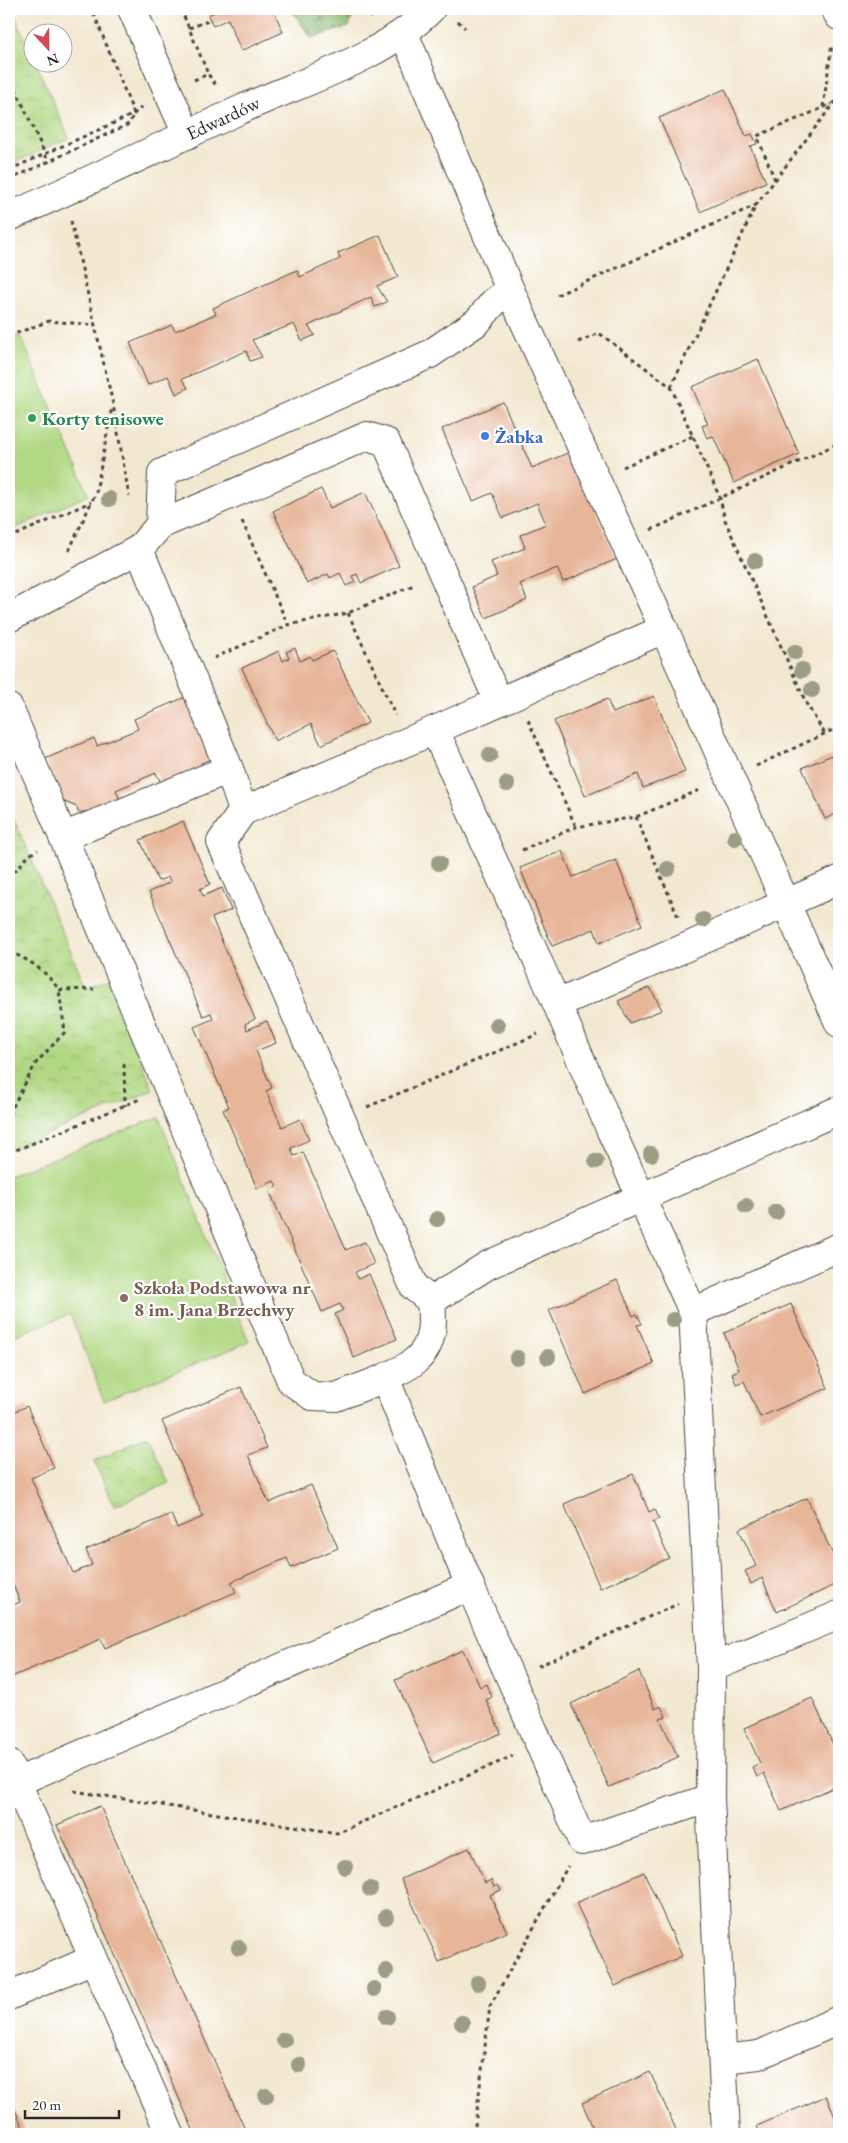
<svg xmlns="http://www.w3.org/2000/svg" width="848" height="2143" font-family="'EB Garamond',serif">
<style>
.green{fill:#b1d883;stroke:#6e8257}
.forest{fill:url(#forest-firs);stroke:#5c724e}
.park{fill:url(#park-crowns);stroke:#6e8257}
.building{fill:#e7b598}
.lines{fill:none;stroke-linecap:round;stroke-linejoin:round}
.street-casing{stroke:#494744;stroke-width:30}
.path{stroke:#494744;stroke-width:3;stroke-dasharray:4 4;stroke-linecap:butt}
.street{stroke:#fff;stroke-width:28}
.tree{fill:#9b9d84}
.leisure-dot{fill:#2e9e5b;stroke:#fff;stroke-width:2}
.shop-dot{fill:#3f7fe0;stroke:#fff;stroke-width:2}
.education-dot{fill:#8d6e63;stroke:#fff;stroke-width:2}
.labels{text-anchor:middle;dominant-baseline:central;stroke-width:4.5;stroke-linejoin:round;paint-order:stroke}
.street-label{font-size:19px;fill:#2b2b2b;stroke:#fff}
.leisure-label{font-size:19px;font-weight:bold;fill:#27864d;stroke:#fff;text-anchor:start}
.shop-label{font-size:19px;font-weight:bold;fill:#366cbe;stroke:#fff;text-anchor:start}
.education-label{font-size:19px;font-weight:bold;fill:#785e54;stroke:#fff;text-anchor:start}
</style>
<defs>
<pattern id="forest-firs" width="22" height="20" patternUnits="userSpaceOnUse" patternTransform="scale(1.25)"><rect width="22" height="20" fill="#8cb871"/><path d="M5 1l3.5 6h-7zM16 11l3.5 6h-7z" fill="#73965d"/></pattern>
<pattern id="park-crowns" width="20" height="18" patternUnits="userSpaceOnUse" patternTransform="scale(1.25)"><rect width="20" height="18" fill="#b1d883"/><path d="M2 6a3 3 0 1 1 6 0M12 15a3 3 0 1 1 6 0" fill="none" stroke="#98ba71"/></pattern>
</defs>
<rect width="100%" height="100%" fill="#fff"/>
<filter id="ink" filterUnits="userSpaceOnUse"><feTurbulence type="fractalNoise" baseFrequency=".02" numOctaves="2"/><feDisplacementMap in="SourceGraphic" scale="10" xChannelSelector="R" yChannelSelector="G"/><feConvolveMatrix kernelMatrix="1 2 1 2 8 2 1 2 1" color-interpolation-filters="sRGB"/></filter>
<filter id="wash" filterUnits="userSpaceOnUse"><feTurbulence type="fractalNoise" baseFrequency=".0096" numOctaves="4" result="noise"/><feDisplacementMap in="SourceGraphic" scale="20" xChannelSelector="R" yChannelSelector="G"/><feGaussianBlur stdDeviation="1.12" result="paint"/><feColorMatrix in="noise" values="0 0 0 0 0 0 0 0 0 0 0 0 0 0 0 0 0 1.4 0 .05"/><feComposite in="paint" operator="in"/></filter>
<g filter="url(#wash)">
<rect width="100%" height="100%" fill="#f2e8d0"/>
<g class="green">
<path d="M20,335L89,495L9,531V340Z"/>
<path d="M159,1117L249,1342L104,1401L70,1314L9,1338V1176Z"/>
</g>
<path class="forest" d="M291,9H355L349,27L311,38Z"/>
<g class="park">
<path d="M9,9H12L32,55V62L36,63L69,138L9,165Z"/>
<path d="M9,808L86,987L108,979L153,1090L9,1150Z"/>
<path d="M147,1436L169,1483L114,1506L94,1461Z"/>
</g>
<g id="blocks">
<g class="building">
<path d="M222,9H273L283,32L241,51L228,19L213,26L208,15Z"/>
<path d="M725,89L746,136L752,134L757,144L750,146L766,182L700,212L659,118Z"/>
<path d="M380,235L398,277L377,286L387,302L375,307L371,297L308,326L315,335L302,341L294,324L252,340L262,357L250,361L246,351L182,379L188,388L176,394L168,376L148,385L130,343L172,325L175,331L216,314L213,308L297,270L300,277L340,259L338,253Z"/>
<path d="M758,359L799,454L734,483L713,436L707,438L702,426L708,424L692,387Z"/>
<path d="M503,402L532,468L570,452L617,559L563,582L557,568L520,584L527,600L486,618L472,587L497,576L491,562L525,548L520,535L546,524L537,503L503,518L492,493L473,501L442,429Z"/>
<path d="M321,489L330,508L365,492L399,566L361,583L357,574L352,576L355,582L346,586L340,573L330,578L328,574L307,584L273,511Z"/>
<path d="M295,648L300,661L310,656L312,660L333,651L368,723L321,745L311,724L275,741L242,668L279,651L283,661L289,658L286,652Z"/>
<path d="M190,695L212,758L201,763L203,768L162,785L156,773L116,790L120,800L93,812H78L77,807L62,801L45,759L94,738L97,746L138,729L134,719Z"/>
<path d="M654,696L685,772L643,788L638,774L585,796L554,721L607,699L613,713Z"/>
<path d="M832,755L839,770V812L825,819L802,768Z"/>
<path d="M183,821L210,884L200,889L203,896L222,888L231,910L212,918L255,1019L245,1024L247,1030L267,1021L276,1043L256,1051L272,1088L266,1091L282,1127L300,1119L309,1140L291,1148L294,1156L303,1152L346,1250L365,1242L374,1264L355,1272L358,1279L369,1274L397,1339L354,1358L335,1314L343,1310L340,1304L322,1312L269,1190L277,1187L274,1181L257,1188L223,1110L229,1107L194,1027L213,1019L211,1013L203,1016L149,892L171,882L168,877L158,881L140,840Z"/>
<path d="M562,851L573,877L616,860L642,925L599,943L594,929L552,946L520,868Z"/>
<path d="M650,987L662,1010L630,1023L618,1001Z"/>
<path d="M617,1280L633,1316L637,1314L642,1324L637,1325L654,1364L585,1394L549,1310Z"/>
<path d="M791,1304L828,1388L760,1417L744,1381L736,1384L732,1373L739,1370L724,1333Z"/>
<path d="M241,1387L267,1448L248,1455L269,1503L311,1485L338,1548L291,1568L287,1558L231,1582L236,1592L105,1648L101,1639L9,1678V1607L20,1602L9,1575V1414L27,1406L54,1468L31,1478L73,1573L92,1565L86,1550L171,1514L177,1528L203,1517L162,1421Z"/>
<path d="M633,1474L649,1512L655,1509L659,1519L653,1522L669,1558L600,1588L564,1504Z"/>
<path d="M807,1498L839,1568V1583L777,1612L762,1578L751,1584L745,1571L756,1566L739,1529Z"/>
<path d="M463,1650L480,1687L487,1684L492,1697L486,1700L501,1733L433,1763L395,1680Z"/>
<path d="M639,1671L655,1709L661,1706L666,1717L660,1719L678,1757L609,1787L571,1704Z"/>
<path d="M812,1698L839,1758V1785L781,1811L764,1773L757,1777L752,1767L760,1763L744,1728Z"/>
<path d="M100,1806L247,2134H195L57,1825Z"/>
<path d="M469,1848L485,1883L491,1880L494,1887L498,1885L501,1890L490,1895L507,1932L439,1962L401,1879Z"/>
<path d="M644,1872L682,1956L615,1986L576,1903Z"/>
<path d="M650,2072L678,2134H596L582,2103Z"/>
<path d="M826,2096L839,2126V2134H760L757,2126Z"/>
<path d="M9,2097L26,2134H9Z"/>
</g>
</g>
</g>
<g filter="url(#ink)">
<use href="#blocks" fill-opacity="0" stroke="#494744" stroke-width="1"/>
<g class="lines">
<defs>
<g id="street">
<path d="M132,9L187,135"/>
<path d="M835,9L839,16"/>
<path d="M404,33L510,290L664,629"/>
<path d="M9,217C87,182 164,145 242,109C304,81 383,58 431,9"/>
<path d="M160,525L162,473L430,354L477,322L494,302L510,290"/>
<path d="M139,549L229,769L243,811"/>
<path d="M9,618L139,549L160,525L367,436L386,442L498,701"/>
<path d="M9,708L291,1381L312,1396L336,1397L385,1378"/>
<path d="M435,730L557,1004L839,880"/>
<path d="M63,837L229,769"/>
<path d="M557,1004L611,1131L693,1312L711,1668L710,1798L726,2134"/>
<path d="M431,1301L414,1287L221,842L243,811L435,730L664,629L839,1023"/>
<path d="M693,1312L839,1247"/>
<path d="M711,1668L839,1615"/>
<path d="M9,1764L170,2134"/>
<path d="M17,1782L470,1586"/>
<path d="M710,1798L582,1841L470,1586L385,1378C395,1372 408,1368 416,1360C434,1345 433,1322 431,1301L488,1265L839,1110"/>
<path d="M9,1996L93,1959"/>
<path d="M723,2059L759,2055L839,2020"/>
</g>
</defs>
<use href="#street" class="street-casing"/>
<g class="path">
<path d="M181,9L208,74"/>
<path d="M370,18L374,9"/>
<path d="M458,21L465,28"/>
<path d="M189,28L211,20"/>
<path d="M9,74L49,163"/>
<path d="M194,80L208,74L217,87"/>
<path d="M823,107L832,44"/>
<path d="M9,170L134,114L143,106"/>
<path d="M9,180L129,124L134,114L92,9"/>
<path d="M775,180L757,136L832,104"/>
<path d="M71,221L113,404L129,496"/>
<path d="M557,295L756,205"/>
<path d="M9,336L49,321L95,325"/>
<path d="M578,342L599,333L671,387L720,498L725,520L807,705L825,734"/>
<path d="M671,387L756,205L834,103L839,100"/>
<path d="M623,467L693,436"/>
<path d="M242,521L288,625"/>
<path d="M651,530L839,443"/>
<path d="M9,538L91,502"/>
<path d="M69,551L96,492L112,407"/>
<path d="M348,613L395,715"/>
<path d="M214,658L288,625L348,613L414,585"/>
<path d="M528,720L576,827"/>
<path d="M756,766L839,727"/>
<path d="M636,817L679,919"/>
<path d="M522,850L576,827L636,817L702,789"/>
<path d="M9,878L29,855L38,850"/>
<path d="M9,952C29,959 47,972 59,990L94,989"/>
<path d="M124,1064L125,1106"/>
<path d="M367,1107L538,1034"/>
<path d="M9,1114L36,1063L65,1032L59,990"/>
<path d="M9,1153L140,1099"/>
<path d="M538,1666L678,1604"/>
<path d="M74,1791L337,1833L513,1756"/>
<path d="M474,2134L490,2006L568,1866"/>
</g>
<use href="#street" class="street"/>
</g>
<g class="tree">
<circle cx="109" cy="499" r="8"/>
<circle cx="755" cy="561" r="8"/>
<circle cx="795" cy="652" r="8"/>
<circle cx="802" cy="670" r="8"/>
<circle cx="812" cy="690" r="8"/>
<circle cx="490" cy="755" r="8"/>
<circle cx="507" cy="784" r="8"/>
<circle cx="735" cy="838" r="8"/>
<circle cx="439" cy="863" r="8"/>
<circle cx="668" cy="869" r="8"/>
<circle cx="703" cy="920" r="8"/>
<circle cx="497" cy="1025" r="8"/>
<circle cx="651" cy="1154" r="8"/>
<circle cx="596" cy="1161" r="8"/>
<circle cx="746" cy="1206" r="8"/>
<circle cx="776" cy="1212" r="8"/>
<circle cx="437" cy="1219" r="8"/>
<circle cx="673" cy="1320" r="8"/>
<circle cx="548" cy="1357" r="8"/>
<circle cx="517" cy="1358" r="8"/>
<circle cx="345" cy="1867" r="8"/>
<circle cx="370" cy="1889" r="8"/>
<circle cx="386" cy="1917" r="8"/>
<circle cx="239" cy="1948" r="8"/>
<circle cx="386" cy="1971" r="8"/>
<circle cx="478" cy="1983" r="8"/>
<circle cx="374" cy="1989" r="8"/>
<circle cx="387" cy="2017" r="8"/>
<circle cx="462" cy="2023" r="8"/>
<circle cx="284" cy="2040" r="8"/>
<circle cx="299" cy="2065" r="8"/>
<circle cx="266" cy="2096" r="8"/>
</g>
</g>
<circle class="leisure-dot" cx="32" cy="418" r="5"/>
<circle class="shop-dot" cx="485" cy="436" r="5"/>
<circle class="education-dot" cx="124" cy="1298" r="5"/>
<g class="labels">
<g class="street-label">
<text transform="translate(223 118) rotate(-25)">Edwardów</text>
</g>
<g class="leisure-label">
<text x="42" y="418">Korty tenisowe</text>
</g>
<g class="shop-label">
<text x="495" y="436">Żabka</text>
</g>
<g class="education-label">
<text x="134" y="1287">Szkoła Podstawowa nr<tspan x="134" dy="22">8 im. Jana Brzechwy</tspan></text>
</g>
</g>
<rect width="848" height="2143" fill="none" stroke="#fff" stroke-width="30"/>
<g transform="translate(48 48) rotate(158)"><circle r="24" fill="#ffffff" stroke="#aaaaaa"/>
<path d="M0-4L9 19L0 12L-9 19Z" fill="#d1495b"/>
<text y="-8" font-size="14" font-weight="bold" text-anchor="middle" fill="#2b2b2b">N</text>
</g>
<path d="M25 2110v8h94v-8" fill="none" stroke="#2b2b2b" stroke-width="2.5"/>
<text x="32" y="2110" font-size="15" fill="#2b2b2b" stroke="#ffffff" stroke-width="4" paint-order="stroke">20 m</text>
</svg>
